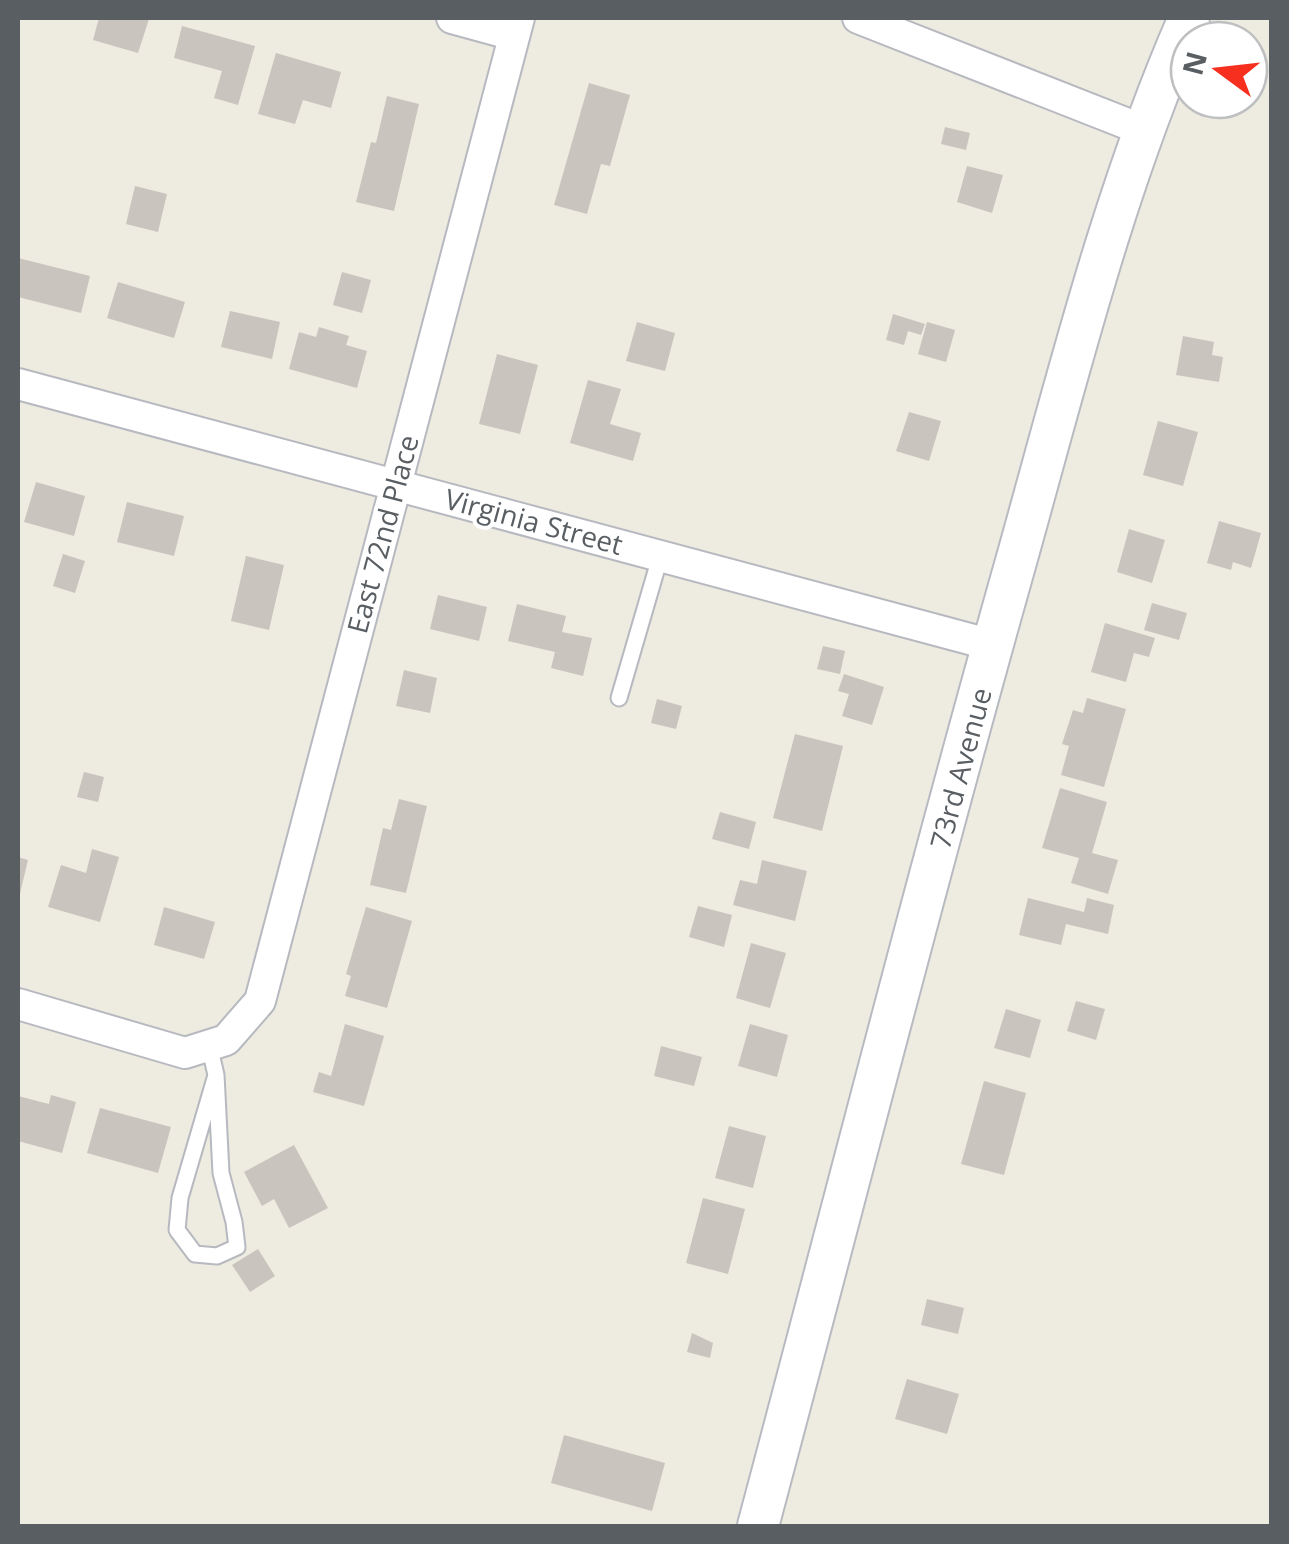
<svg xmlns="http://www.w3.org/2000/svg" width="1289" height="1544" font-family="'Open Sans',sans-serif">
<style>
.building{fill:#c9c5be}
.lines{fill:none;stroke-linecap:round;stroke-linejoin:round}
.service-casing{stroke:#b6b9bf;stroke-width:19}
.minor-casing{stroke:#b6b9bf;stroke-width:34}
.secondary-casing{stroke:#b7bbc1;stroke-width:44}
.service{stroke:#fff;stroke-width:15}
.minor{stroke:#fff;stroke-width:30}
.secondary{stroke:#fff;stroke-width:40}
.labels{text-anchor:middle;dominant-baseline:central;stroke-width:8;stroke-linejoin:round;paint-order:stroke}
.street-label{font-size:28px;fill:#595e63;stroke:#fff}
</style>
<rect width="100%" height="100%" fill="#eeebe1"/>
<g class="building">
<path d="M99,18L149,19L138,53L93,40Z"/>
<path d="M182,26L255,46L238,105L214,98L222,71L174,58Z"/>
<path d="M276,53L341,72L331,108L303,100L295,124L258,114Z"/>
<path d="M589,83L630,95L610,166L601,164L587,214L554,205Z"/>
<path d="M387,96L419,104L394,211L356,202L371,142L376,143Z"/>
<path d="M945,127L970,133L966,150L941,144Z"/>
<path d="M967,166L1003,175L992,213L957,202Z"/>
<path d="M135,186L167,194L158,232L126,224Z"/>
<path d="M18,258L90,276L81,313L18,297Z"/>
<path d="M342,272L371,280L362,313L333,305Z"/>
<path d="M118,282L185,302L174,338L107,318Z"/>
<path d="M230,311L280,322L272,359L221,347Z"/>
<path d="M893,314L925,324L921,335L908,331L904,345L886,340Z"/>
<path d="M637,322L675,333L665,371L626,361Z"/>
<path d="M927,322L955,330L946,362L918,354Z"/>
<path d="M319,327L349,336L346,345L367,351L357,388L289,369L299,332L316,337Z"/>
<path d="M1183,336L1214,342L1212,355L1223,357L1219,382L1176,375Z"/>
<path d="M497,354L538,365L520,434L479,424Z"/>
<path d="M588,380L621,389L610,424L641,433L633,461L570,443Z"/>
<path d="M909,412L941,421L929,461L896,451Z"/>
<path d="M1158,421L1198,432L1183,486L1143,475Z"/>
<path d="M36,482L85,496L74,536L24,522Z"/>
<path d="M127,502L184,516L174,556L117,542Z"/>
<path d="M1219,521L1261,533L1251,568L1233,562L1231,570L1207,563Z"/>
<path d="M1129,529L1165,540L1152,583L1117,572Z"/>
<path d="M63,554L85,561L75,593L53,586Z"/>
<path d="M246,556L284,565L269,630L231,621Z"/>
<path d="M438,595L487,607L479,641L430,629Z"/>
<path d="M1152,603L1187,613L1179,640L1144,630Z"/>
<path d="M517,604L566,616L562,632L592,638L583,676L551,668L555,652L508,641Z"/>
<path d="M1105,623L1155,638L1149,657L1134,653L1126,682L1091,672Z"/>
<path d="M823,646L845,651L840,674L817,669Z"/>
<path d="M404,670L437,678L430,713L396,706Z"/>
<path d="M844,674L884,687L872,725L842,716L849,694L838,691Z"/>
<path d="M1087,698L1126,709L1104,787L1061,775L1069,746L1062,744L1073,710L1083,713Z"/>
<path d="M657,699L682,706L676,729L651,723Z"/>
<path d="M795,734L843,746L822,831L773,818Z"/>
<path d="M84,772L104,777L98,802L77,797Z"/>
<path d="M1060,788L1107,802L1092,853L1118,860L1108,894L1071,883L1079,858L1042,848Z"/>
<path d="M399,799L427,806L406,893L370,885L383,828L391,830Z"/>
<path d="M720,812L756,822L749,849L712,839Z"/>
<path d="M92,849L119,857L100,922L48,907L61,865L86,873Z"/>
<path d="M18,857L28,860L19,898H18Z"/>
<path d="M762,860L807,871L795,921L733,905L740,880L757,884Z"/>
<path d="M1028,898L1084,912L1087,898L1114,905L1108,934L1066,924L1061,945L1019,935Z"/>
<path d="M698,906L732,915L724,947L689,937Z"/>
<path d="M164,907L215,922L204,959L154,945Z"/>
<path d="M366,907L412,921L387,1008L345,996L351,976L346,974Z"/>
<path d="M751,943L786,953L770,1008L736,998Z"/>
<path d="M1076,1001L1105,1009L1096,1040L1067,1031Z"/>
<path d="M1006,1009L1041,1020L1030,1058L994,1048Z"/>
<path d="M345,1024L384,1036L364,1106L313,1092L319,1072L331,1076Z"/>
<path d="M750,1024L788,1035L777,1077L738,1066Z"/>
<path d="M661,1046L702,1057L694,1086L654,1076Z"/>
<path d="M984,1081L1026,1093L1004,1175L961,1164Z"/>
<path d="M51,1095L76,1102L62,1153L18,1141V1096L49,1104Z"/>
<path d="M100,1108L171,1127L158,1173L87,1153Z"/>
<path d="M729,1126L766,1136L753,1188L715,1178Z"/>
<path d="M294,1145L328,1208L289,1228L274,1199L262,1206L244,1172Z"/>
<path d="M703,1198L745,1209L728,1274L686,1263Z"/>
<path d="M258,1249L275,1276L250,1292L232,1265Z"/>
<path d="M927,1299L964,1308L958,1334L921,1325Z"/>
<path d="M692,1333L713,1343L710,1358L687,1352Z"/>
<path d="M907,1379L959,1394L947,1434L895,1419Z"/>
<path d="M564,1435L665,1463L652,1511L551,1483Z"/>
</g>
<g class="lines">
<defs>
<g id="service">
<path d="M619,698L661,554"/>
<path d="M209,1045L216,1075L180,1198L177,1230L195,1254L217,1256L237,1247L234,1222L221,1173L216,1075"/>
</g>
<g id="minor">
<path d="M452,18L514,35"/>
<path d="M858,18L1143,130"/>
<path d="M18,384L992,645"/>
<path d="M18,1004L185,1053L226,1040L260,1001L519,18"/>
</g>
<path id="secondary" d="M758,1526C844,1204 926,880 1017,558C1068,376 1113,191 1189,18"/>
</defs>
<use href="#service" class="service-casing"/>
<use href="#minor" class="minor-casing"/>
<use href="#secondary" class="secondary-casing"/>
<use href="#service" class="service"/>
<use href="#minor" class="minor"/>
<use href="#secondary" class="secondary"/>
</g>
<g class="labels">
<g class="street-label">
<text transform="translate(534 521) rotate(15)">Virginia Street</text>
<text transform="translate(382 534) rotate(-75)">East 72nd Place</text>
<text transform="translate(960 768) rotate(-75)">73rd Avenue</text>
</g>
</g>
<rect width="1289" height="1544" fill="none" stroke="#595e63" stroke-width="40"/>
<g transform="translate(1219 70) rotate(285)"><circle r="48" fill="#ffffff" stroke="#bdbfc1" stroke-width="2.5"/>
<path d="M0-8L18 38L0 25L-18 38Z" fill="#f62f1f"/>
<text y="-15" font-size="28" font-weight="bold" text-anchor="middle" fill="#595e63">N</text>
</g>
</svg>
